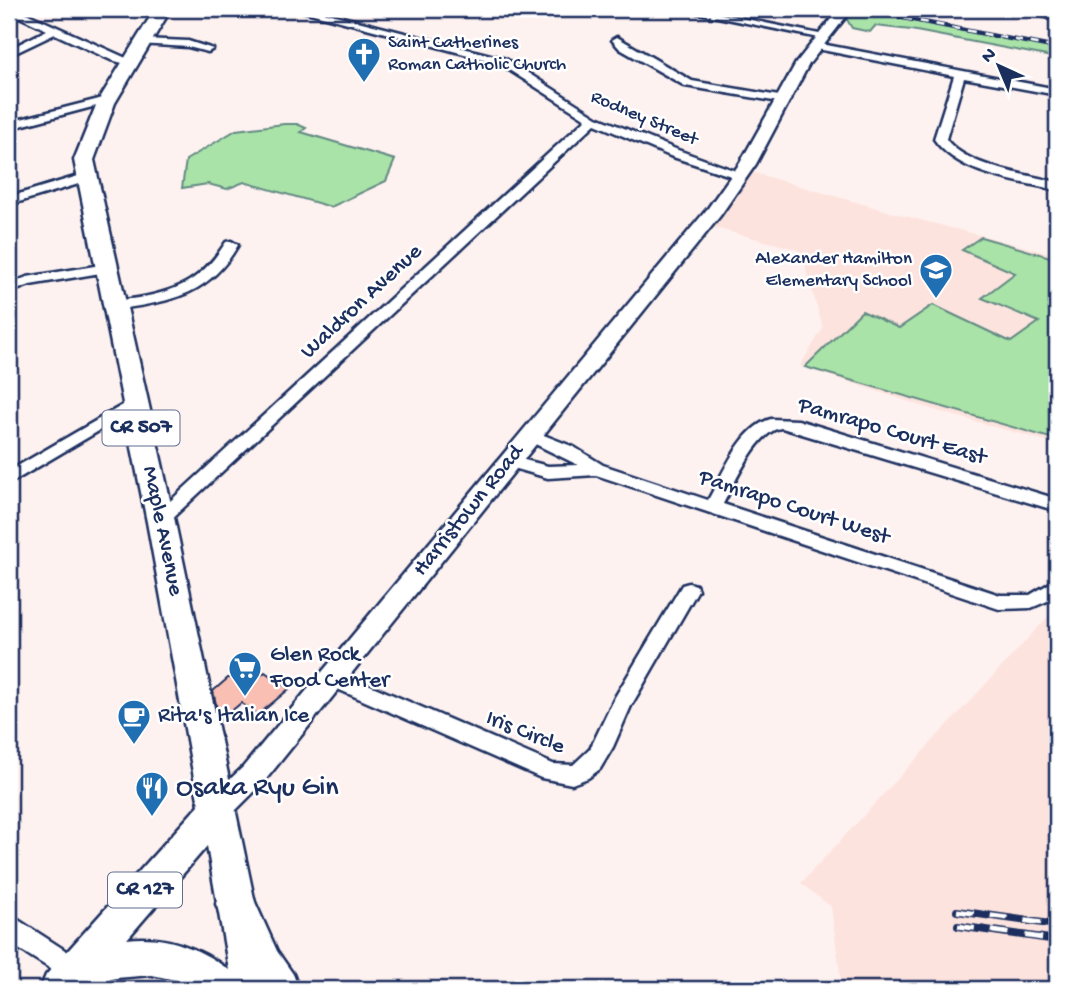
<svg xmlns="http://www.w3.org/2000/svg" width="1066" height="998" font-family="'Gochi Hand',sans-serif">
<style>
.built{fill:#fde3de}
.green{fill:#a9e3a8;stroke:#628983;stroke-width:2}
.building{fill:#fabfb3;stroke:#1b2f5e;stroke-width:2}
.lines{fill:none;stroke-linecap:round;stroke-linejoin:round}
.minor-casing{stroke:#1b2f5e;stroke-width:5}
.tertiary-casing{stroke:#1b2f5e;stroke-width:5}
.primary-casing{stroke:#1b2f5e;stroke-width:5}
.trunk-casing{stroke:#1b2f5e;stroke-width:5}
.minor{fill:#fff;fill-rule:evenodd}
.tertiary{fill:#fff;fill-rule:evenodd}
.primary{fill:#fff;fill-rule:evenodd}
.trunk{fill:#fff;fill-rule:evenodd}
.rail-far1-casing{stroke:#1b2f5e;stroke-width:4.5}
.rail-casing{stroke:#1b2f5e;stroke-width:8}
.rail-far1{stroke:#fff;stroke-width:2.5;stroke-dasharray:8;stroke-linecap:butt}
.rail{stroke:#fff;stroke-width:5;stroke-dasharray:17;stroke-linecap:butt}
.labels{text-anchor:middle;dominant-baseline:central;stroke-width:5;stroke-linejoin:round;paint-order:stroke}
.far-poi-label{font-size:19px;fill:#1b2f5e;stroke:#fff;text-anchor:start}
.far-street-label{font-size:19px;fill:#1b2f5e;stroke:#fff}
.shield{fill:#fff;stroke:#5f6d8e;stroke-width:2}
.shield-label{font-size:21px;font-weight:bold;fill:#1b2f5e}
.street-label{font-size:23px;fill:#1b2f5e;stroke:#fff}
.poi-label{font-size:23px;fill:#1b2f5e;stroke:#fff;text-anchor:start}
.near-poi-label{font-size:28px;fill:#1b2f5e;stroke:#fff;text-anchor:start}
</style>
<rect width="100%" height="100%" fill="#fef2f0"/>
<filter id="ink" filterUnits="userSpaceOnUse"><feTurbulence type="fractalNoise" baseFrequency=".0143" numOctaves="2"/><feDisplacementMap in="SourceGraphic" scale="14" xChannelSelector="R" yChannelSelector="G"/><feConvolveMatrix kernelMatrix="1 2 1 2 8 2 1 2 1" color-interpolation-filters="sRGB"/></filter>
<g filter="url(#ink)">
<g class="built">
<path d="M744,170L905,216L1057,255V444L937,411L800,366L823,328L806,271V256L796,249L703,225Z"/>
<path d="M1057,607V989H842L831,907L801,883Z"/>
</g>
<g class="green">
<path d="M806,9H851L1057,49V58L911,30L875,26L870,32L852,28L843,13Z"/>
<path d="M284,124H297L306,128L301,132L395,160L386,181L331,207L244,182L227,189L208,184L182,188L186,160L236,130Z"/>
<path d="M981,237L1057,259V440L805,367L862,311L899,328L933,305L1011,342L1039,322L982,298L1015,273L962,250Z"/>
</g>
<path class="building" d="M265,672L289,689L258,715L241,703L221,720L219,718L213,691L228,678H236L248,686Z"/>
<g class="lines">
<defs>
<g id="minor">
<path d="M9,9H17L135,62L130,65L111,60L55,34L9,56V49L47,30L9,12Z"/>
<path d="M295,9H311L506,59L597,117L678,150L747,175L741,179L737,178L670,156L595,124L167,523L161,525L152,519L155,515L586,119L498,63Z"/>
<path d="M678,9H697L829,36L824,39Z"/>
<path d="M1018,9H1035L1057,14V20Z"/>
<path d="M617,37L692,81L785,97L791,100L785,103L685,86L620,49L612,40Z"/>
<path d="M143,39L188,41L213,49L208,52L188,47L139,44V40Z"/>
<path d="M816,43L1057,89V95L964,78L946,139C966,167 1025,174 1057,182V190C1017,181 959,175 934,139L954,76L812,48V44Z"/>
<path d="M111,96L115,97V101L9,129V122Z"/>
<path d="M88,173L94,177L92,180L9,205V197Z"/>
<path d="M231,241L238,245C208,297 170,301 115,310L108,306C115,299 128,300 138,298C182,290 202,279 226,242Z"/>
<path d="M107,264L114,268L112,271L30,285L9,293V284L27,277Z"/>
<path d="M135,398L141,400L143,403L141,406L9,484V471Z"/>
<path d="M771,419L798,420L1057,499V511L782,428C758,429 734,485 723,504L1000,595H1030L1057,579V597L1031,608L999,609L596,475L548,478L503,465L501,461L509,456L548,466L578,465L525,439L523,435L531,430L574,447L603,465L708,500C723,474 741,427 771,419Z"/>
<path d="M689,583L696,585L698,590L631,706L613,747L600,769L588,778L572,784L541,778L326,684L323,678L326,672L333,670L340,672L553,764L573,765L590,749L615,697L682,585Z"/>
<path d="M9,914L85,963L88,971L85,979L76,983L67,979L9,943Z"/>
</g>
<path id="tertiary" d="M839,9H852L809,64L756,164L720,216L263,783L226,820L216,823L206,820L201,811L206,802L243,767L708,208L740,163L796,63Z"/>
<path id="primary" d="M155,9H171L115,103L94,160L175,522L273,989H191L175,980L152,975L116,978L88,986L85,989H40L46,975L199,805L147,522L74,160L97,103ZM207,846L229,970C200,948 164,934 127,939Z"/>
<path id="trunk" d="M236,886L250,891L277,951L293,974L299,989H254L247,979L216,904L222,891Z"/>
</defs>
<use href="#minor" class="minor-casing"/>
<use href="#tertiary" class="tertiary-casing"/>
<use href="#primary" class="primary-casing"/>
<use href="#trunk" class="trunk-casing"/>
<use href="#minor" class="minor"/>
<use href="#tertiary" class="tertiary"/>
<use href="#primary" class="primary"/>
<use href="#trunk" class="trunk"/>
<defs>
<path id="rail-far1" d="M857,9L1057,48"/>
<g id="rail">
<path d="M957,911L1057,925"/>
<path d="M958,926L1057,940"/>
</g>
</defs>
<use href="#rail-far1" class="rail-far1-casing"/>
<use href="#rail" class="rail-casing"/>
<use href="#rail-far1" class="rail-far1"/>
<use href="#rail" class="rail"/>
</g>
</g>
<defs>
<symbol id="church-pin" viewBox="-11 -11 22 30"><path d="M0 17L-7.5 6A9.5 9.5 0 1 1 7.5 6Z" fill="#1f6fb2" stroke="#fff"/><path d="M-1.2-6h2.4v3.5h3.3v2.4h-3.3V6h-2.4V-.1h-3.3v-2.4h3.3Z" fill="#fff"/></symbol>
<symbol id="school-pin" viewBox="-11 -11 22 30"><path d="M0 17L-7.5 6A9.5 9.5 0 1 1 7.5 6Z" fill="#1f6fb2" stroke="#fff"/><path d="M0-5L7-2L0 1L-7-2ZM-4 1L0 2.5L4 1V4Q0 6-4 4Z" fill="#fff"/></symbol>
<symbol id="supermarket-pin" viewBox="-11 -11 22 30"><path d="M0 17L-7.5 6A9.5 9.5 0 1 1 7.5 6Z" fill="#1f6fb2" stroke="#fff"/><path d="M-6-5.5h2.5l.6 2H6L4.5 2H-2.5L-4.4-4H-6ZM-1.5 3.2a1.3 1.3 0 1 0 .1 0ZM3 3.2a1.3 1.3 0 1 0 .1 0Z" fill="#fff"/></symbol>
<symbol id="cafe-pin" viewBox="-11 -11 22 30"><path d="M0 17L-7.5 6A9.5 9.5 0 1 1 7.5 6Z" fill="#1f6fb2" stroke="#fff"/><path d="M-5.5-4.5H6V0H3Q3 3.5 0 3.5H-2.5Q-5.5 3.5-5.5 0ZM3-3.2v2h1.7v-2ZM-6 4.5H4V6H-6Z" fill="#fff"/></symbol>
<symbol id="restaurant-pin" viewBox="-11 -11 22 30"><path d="M0 17L-7.5 6A9.5 9.5 0 1 1 7.5 6Z" fill="#1f6fb2" stroke="#fff"/><path d="M-5-6h1v4h1v-4h1v4h1v-4h1v5L-1.5 .5V6h-2V.5L-5-1ZM5-6V6H3V1.5H1.5Q1.5-4 5-6Z" fill="#fff"/></symbol>
</defs>
<g fill-rule="evenodd">
<use href="#church-pin" x="345" y="35" width="38" height="52"/>
<use href="#school-pin" x="917" y="251" width="38" height="52"/>
<use href="#supermarket-pin" x="226" y="649" width="38" height="52"/>
<use href="#cafe-pin" x="115" y="697" width="38" height="52"/>
<use href="#restaurant-pin" x="133" y="769" width="38" height="52"/>
</g>
<g class="labels">
<g class="far-poi-label">
<text x="388" y="43">Saint Catherines<tspan x="388" dy="22">Roman Catholic Church</tspan></text>
<text x="912" y="259" text-anchor="end">Alexander Hamilton<tspan x="912" dy="22">Elementary School</tspan></text>
</g>
<g class="far-street-label">
<text transform="translate(644 119) rotate(23)">Rodney Street</text>
</g>
<g class="shield">
<rect x="102.5" y="410.5" width="77" height="35" rx="5"/>
<rect x="108" y="872.5" width="74" height="35" rx="5"/>
</g>
<g class="shield-label">
<text x="141" y="428">CR 507</text>
<text x="145" y="890">CR 127</text>
</g>
<g class="street-label">
<text transform="translate(362 302) rotate(-43)">Waldron Avenue</text>
<text transform="translate(892 432) rotate(16)">Pamrapo Court East</text>
<text transform="translate(794 508) rotate(18)">Pamrapo Court West</text>
<text transform="translate(469 511) rotate(-51)">Harristown Road</text>
<text transform="translate(162 531) rotate(78)">Maple Avenue</text>
<text transform="translate(525 733) rotate(22)">Iris Circle</text>
</g>
<g class="poi-label">
<text x="270" y="655">Glen Rock<tspan x="270" dy="26">Food Center</tspan></text>
<text x="158" y="716">Rita's Italian Ice</text>
</g>
<g class="near-poi-label">
<text x="176" y="788">Osaka Ryu Gin</text>
</g>
</g>
<rect width="1066" height="998" fill="none" stroke="#fff" stroke-width="35"/>
<rect x="18" y="18" width="1031" height="963" fill="none" stroke="#1b2f5e" stroke-width="2.5" filter="url(#ink)"/>
<g transform="translate(999 66) rotate(316)" stroke="#ffffff" stroke-width="5" paint-order="stroke">
<path d="M0-5L12 26L0 18L-12 26Z" fill="#1b2f5e"/>
<text y="-10" font-size="19" font-weight="bold" text-anchor="middle" fill="#1b2f5e">N</text>
</g>
</svg>
